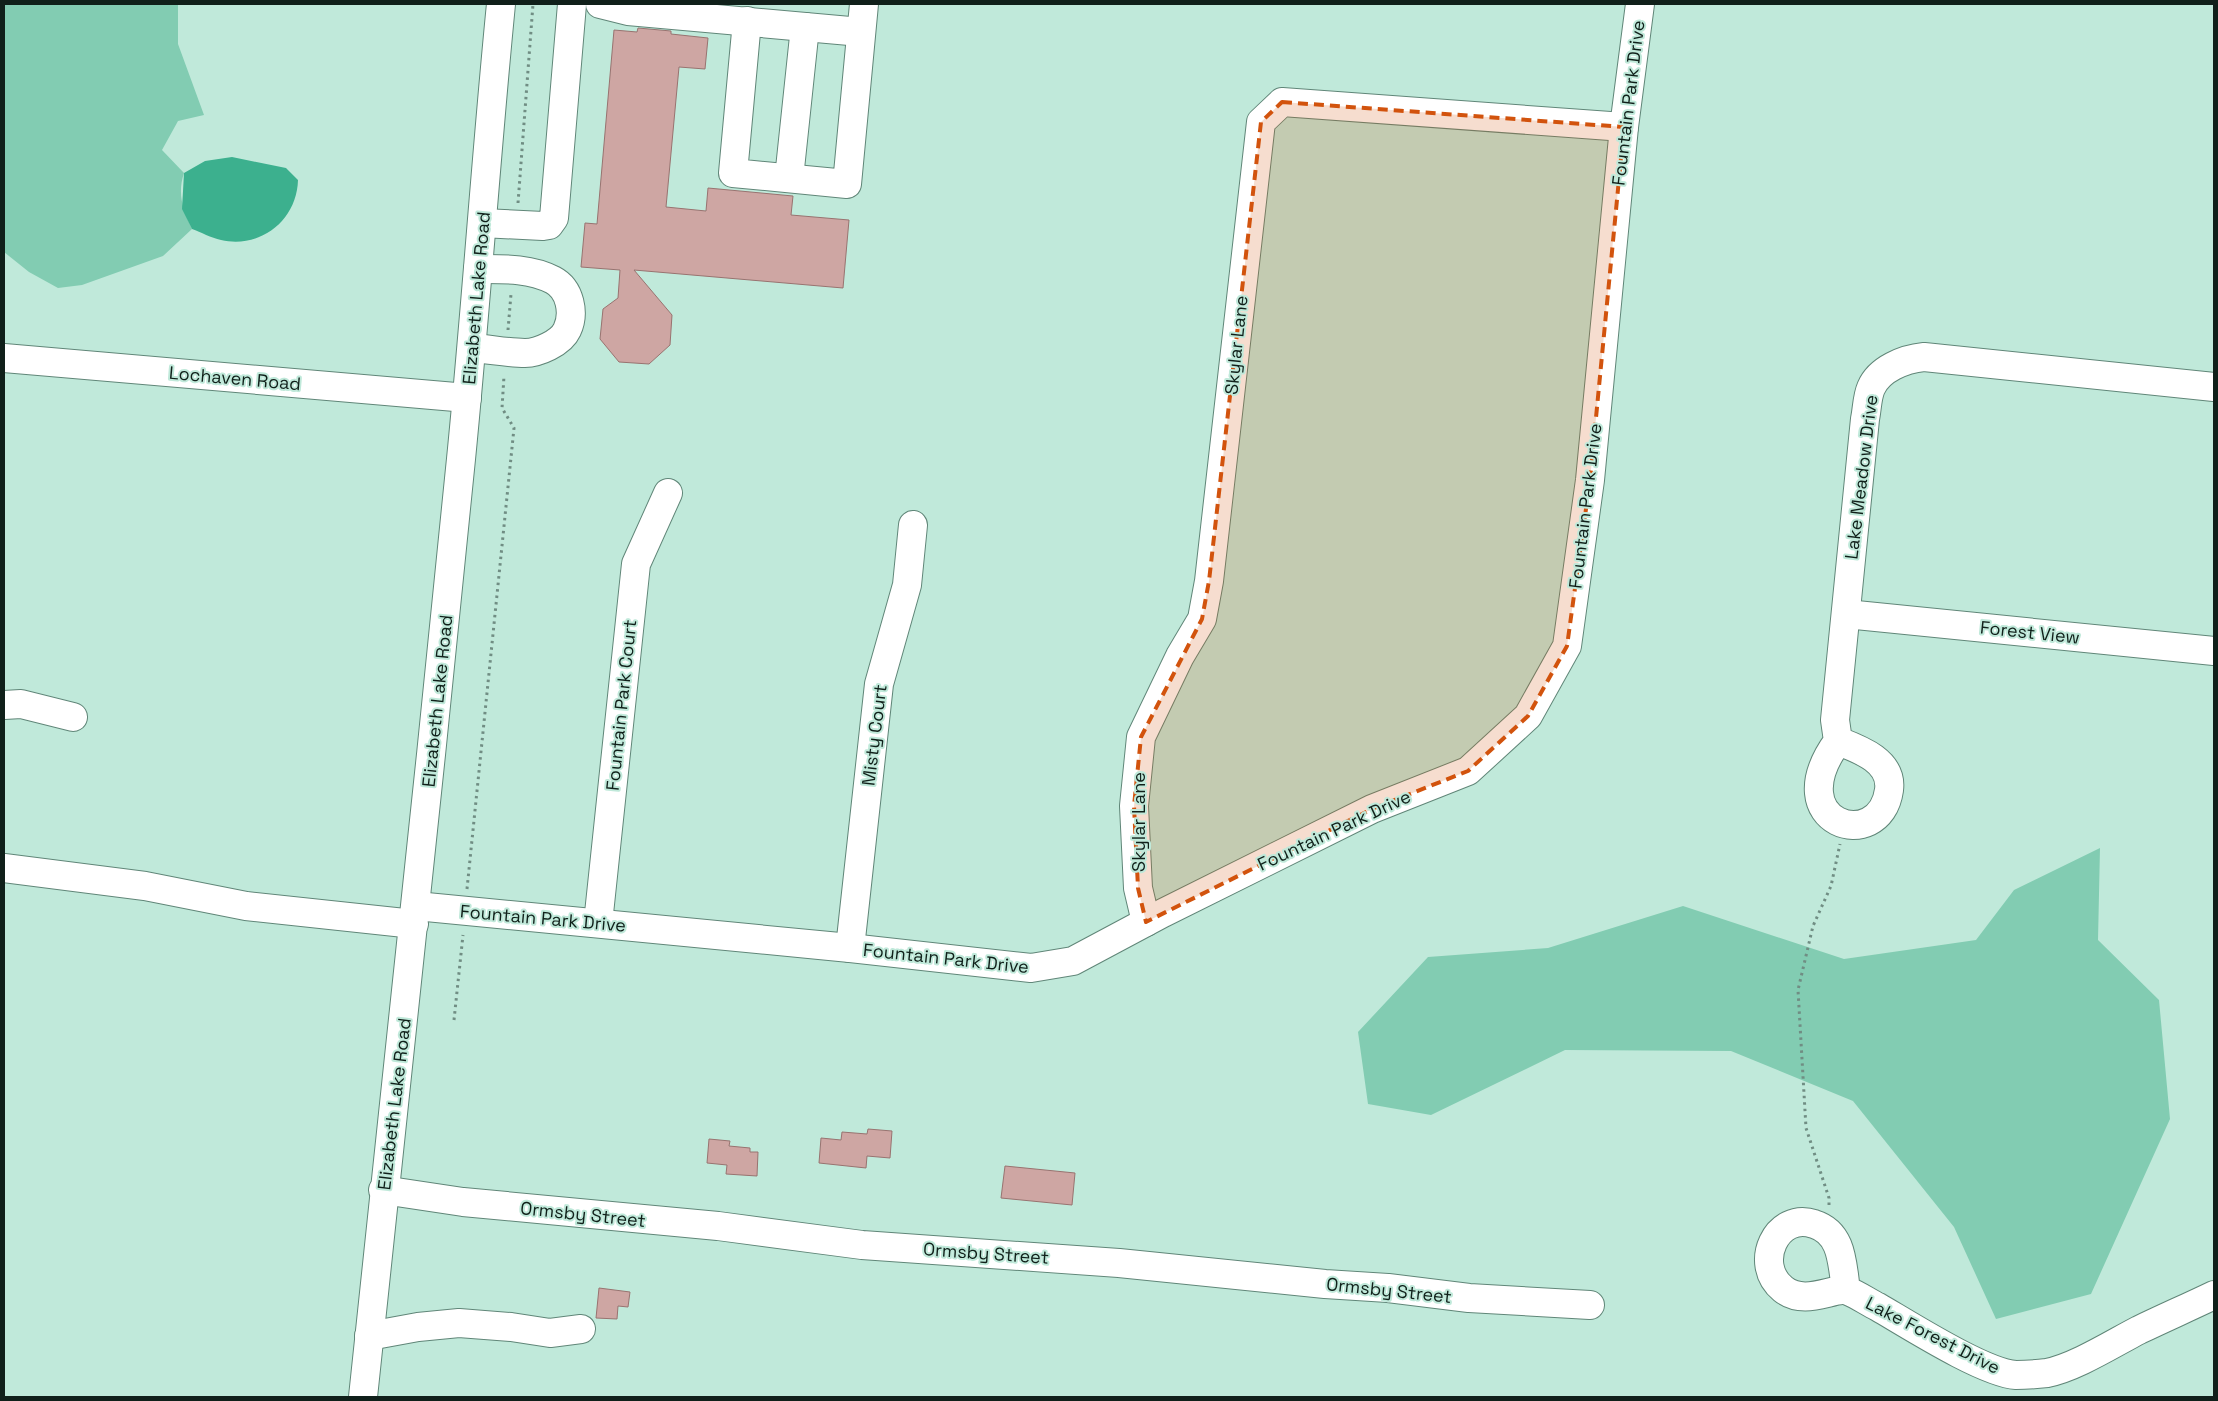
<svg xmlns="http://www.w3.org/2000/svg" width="2218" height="1401" font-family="'Space Grotesk',sans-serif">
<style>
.green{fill:#82ccb2}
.water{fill:#3cb08e}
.building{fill:#cea6a3;stroke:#987370}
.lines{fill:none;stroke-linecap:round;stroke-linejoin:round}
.minor-casing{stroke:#608678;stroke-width:30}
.path{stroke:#708d83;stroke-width:3;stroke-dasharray:2.5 4;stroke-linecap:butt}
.minor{stroke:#fff;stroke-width:28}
.marked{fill:#d2530d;fill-opacity:0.2;stroke:#d2530d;stroke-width:4;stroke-dasharray:10 6;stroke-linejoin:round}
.labels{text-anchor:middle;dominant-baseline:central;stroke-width:4;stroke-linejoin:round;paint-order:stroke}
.street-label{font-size:18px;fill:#10201a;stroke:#c0e9da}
</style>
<rect width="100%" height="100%" fill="#c0e9da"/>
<g class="green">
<path d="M4,4H178V44L204,115L178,121L162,150L184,173C177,194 183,210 192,229L163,256L82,285L58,288L29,272L4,252Z"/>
<path d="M2100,848L2098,940L2159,1000L2170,1119L2091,1294L1996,1319L1954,1227L1853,1101L1731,1051L1565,1050L1431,1115L1368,1104L1358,1032L1428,957L1548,948L1683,906L1844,959L1976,940L2014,890Z"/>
</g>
<path class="water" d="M232,157L286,168L298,180C297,220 261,249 221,240C211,238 201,232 192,229L182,209L184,173L205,161Z"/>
<g class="building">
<path d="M638,28L671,31V34L708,38L705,69L679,67L666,207L706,211L708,188L793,196L791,215L849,220L843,288L634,270L672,315L670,345L649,364L619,362L600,339L603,309L618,298L620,270L581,267L585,223L597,224L614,30L637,32Z"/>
<path d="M868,1129L892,1131L890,1158L867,1156L866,1168L819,1163L821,1138L841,1140L842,1132L867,1134Z"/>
<path d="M709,1139L730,1141L729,1146L750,1148V1152H758L757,1176L726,1174L727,1165L707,1163Z"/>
<path d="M1005,1166L1075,1173L1072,1205L1001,1198Z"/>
<path d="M599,1288L630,1292L628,1307L618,1306L617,1319L596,1318Z"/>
</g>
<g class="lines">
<defs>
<g id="minor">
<path d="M600,4L628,11L861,32"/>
<path d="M747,21L733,173L847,184L864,4"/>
<path d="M789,178L805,27"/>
<path d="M482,223L543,226L549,225L554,218L572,4"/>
<path d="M472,348C489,349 508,353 525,353C538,353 561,343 567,330C575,313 570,289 553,280C530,268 503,269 478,269"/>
<path d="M4,358L467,398"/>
<path d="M1846,614L2214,651"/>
<path d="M4,705L21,704L73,717"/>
<path d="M1838,741C1859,749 1893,761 1889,790C1880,855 1777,824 1838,741L1835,720L1865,419C1867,410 1867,397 1871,388C1879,369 1904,359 1924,357L2214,387"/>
<path d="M4,868L145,886L246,906L414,924"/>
<path d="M416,906L850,948L1031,968L1073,961L1163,913L1372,809L1468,771L1528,716L1567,646L1590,480L1624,127L1640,4"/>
<path d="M1146,922L1138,888L1134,806L1141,737L1180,656L1202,619L1209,581L1261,122L1282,102L1624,127"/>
<path d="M598,923L636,564L668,493"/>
<path d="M850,948L879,684L907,585L913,525"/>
<path d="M383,1190L463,1202L718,1226L862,1245L1119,1263L1325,1284L1388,1288L1469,1298L1590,1305"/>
<path d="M1846,1290C1842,1264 1843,1233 1814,1224C1777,1211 1752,1264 1783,1289C1805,1307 1835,1286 1848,1291C1858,1295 1868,1302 1878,1307C1909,1325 1984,1373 2016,1375C2026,1375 2038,1374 2047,1373C2076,1367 2112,1344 2139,1330C2164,1318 2189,1307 2214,1295"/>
<path d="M369,1336L418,1327L459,1323L511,1327L550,1333L581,1329"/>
<path d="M363,1397C394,1085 431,772 461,459C476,308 486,155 501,4"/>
</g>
</defs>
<use href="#minor" class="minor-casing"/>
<g class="path">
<path d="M518,203L533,4"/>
<path d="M508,330L511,294"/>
<path d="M467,889L514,428L502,408L504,376"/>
<path d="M454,1020L463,935"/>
<path d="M1829,1205V1198L1806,1128L1798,990L1813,926L1831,886L1840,844"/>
</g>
<use href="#minor" class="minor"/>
</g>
<path class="marked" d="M1282,102L1624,127L1590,480L1567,646L1528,716L1468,771L1372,809L1146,922L1138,888L1134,806L1141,737L1202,619L1209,581L1261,122Z"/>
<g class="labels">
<g class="street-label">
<text transform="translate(1628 103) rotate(-83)">Fountain Park Drive</text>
<text transform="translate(476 298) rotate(-85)">Elizabeth Lake Road</text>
<text transform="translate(1236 345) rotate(-84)">Skylar Lane</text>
<text transform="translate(235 378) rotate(5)">Lochaven Road</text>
<text transform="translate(1861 477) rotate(-83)">Lake Meadow Drive</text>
<text transform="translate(1585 506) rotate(-83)">Fountain Park Drive</text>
<text transform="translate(2030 632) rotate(6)">Forest View</text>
<text transform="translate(437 701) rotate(-84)">Elizabeth Lake Road</text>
<text transform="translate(621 705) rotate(-84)">Fountain Park Court</text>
<text transform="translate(874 735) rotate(-83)">Misty Court</text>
<text transform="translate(1138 822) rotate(-90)">Skylar Lane</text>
<text transform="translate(1334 830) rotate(-25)">Fountain Park Drive</text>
<text transform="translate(543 918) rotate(5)">Fountain Park Drive</text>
<text transform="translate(946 958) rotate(6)">Fountain Park Drive</text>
<text transform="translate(394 1104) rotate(-83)">Elizabeth Lake Road</text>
<text transform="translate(583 1214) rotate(6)">Ormsby Street</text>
<text transform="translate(986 1253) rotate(4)">Ormsby Street</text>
<text transform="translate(1389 1290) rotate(6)">Ormsby Street</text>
<text transform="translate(1933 1335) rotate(27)">Lake Forest Drive</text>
</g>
</g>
<rect width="2218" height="1401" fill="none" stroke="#10201a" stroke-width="10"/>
</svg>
